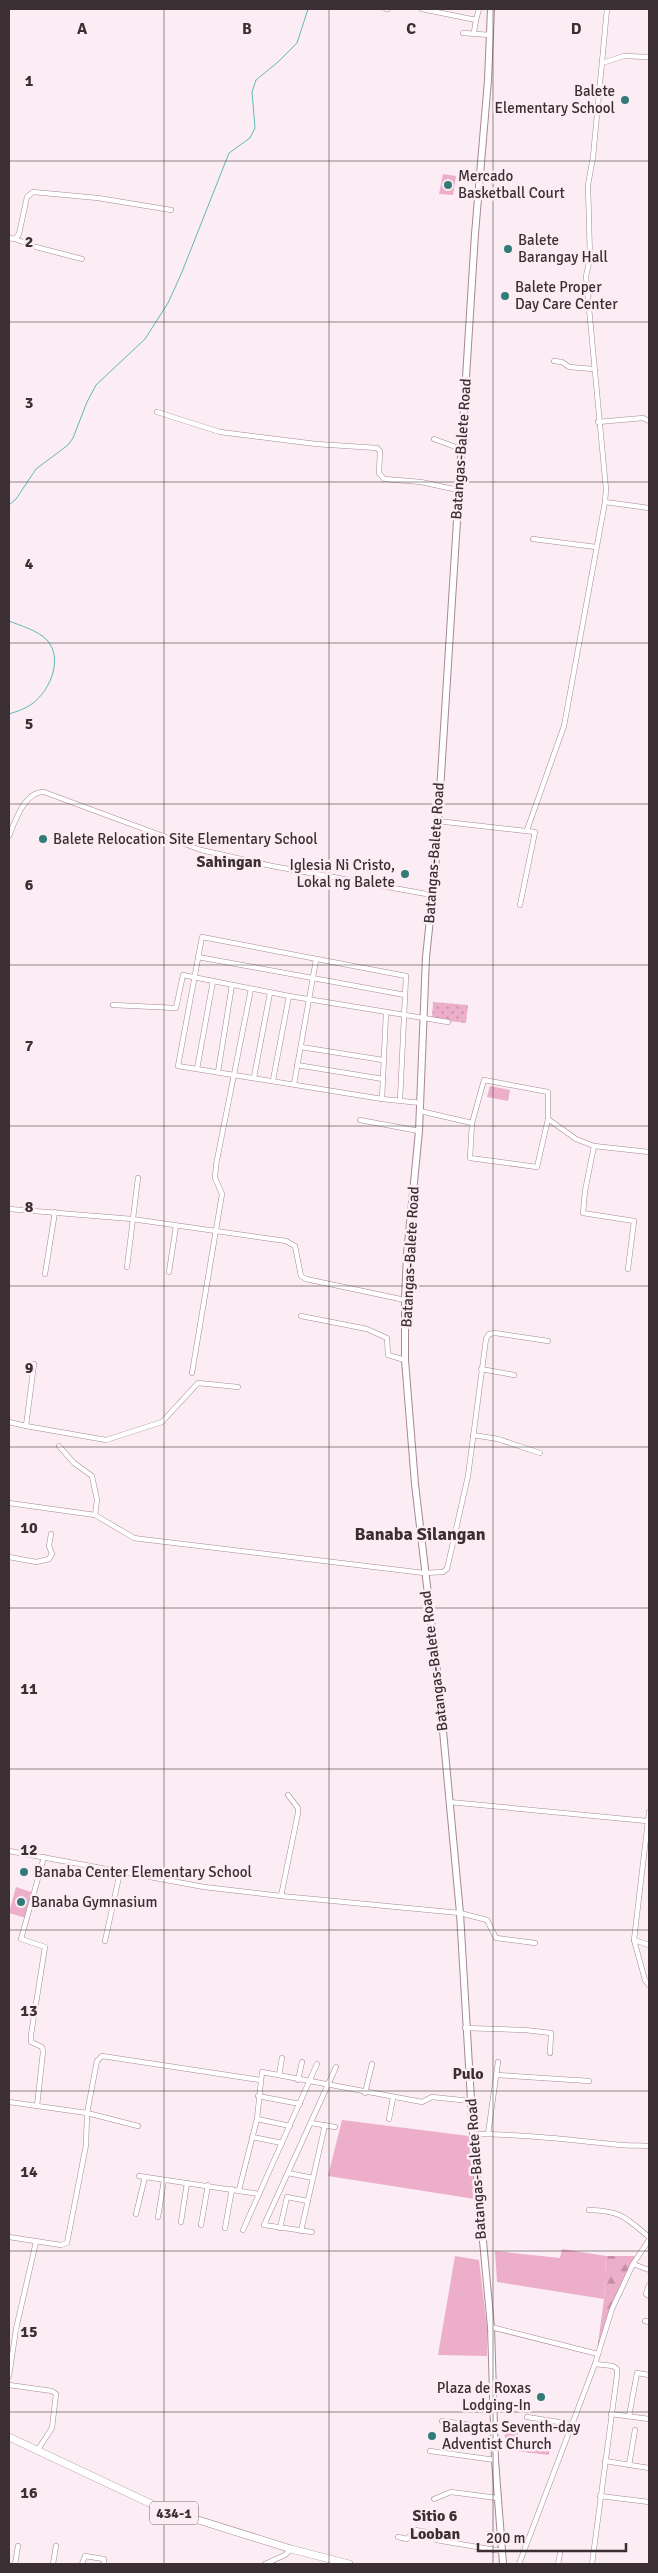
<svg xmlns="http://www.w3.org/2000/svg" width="658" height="2573" font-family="Signika,sans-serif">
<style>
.grass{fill:#edaeca}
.forest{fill:url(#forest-firs)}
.park{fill:url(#park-dots)}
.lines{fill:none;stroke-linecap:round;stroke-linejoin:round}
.stream{stroke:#60b8b5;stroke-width:1}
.street-casing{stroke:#a78895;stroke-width:5.5}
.secondary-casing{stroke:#a78895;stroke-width:8}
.primary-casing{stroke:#a78895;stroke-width:8}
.street{stroke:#fff;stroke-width:4.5}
.secondary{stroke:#fff;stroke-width:6}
.primary{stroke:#fff;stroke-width:7}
.grid{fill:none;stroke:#3c2f34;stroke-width:1;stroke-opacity:0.55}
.poi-dot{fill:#327b79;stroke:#fbedf3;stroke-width:2}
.labels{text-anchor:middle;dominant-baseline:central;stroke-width:5;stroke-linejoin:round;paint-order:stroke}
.shield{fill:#fbedf3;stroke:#75686d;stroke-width:1}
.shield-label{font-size:14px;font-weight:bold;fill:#3c2f34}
.poi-label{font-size:15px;fill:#3c2f34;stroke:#fbedf3;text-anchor:start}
.street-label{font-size:15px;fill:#3c2f34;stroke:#fbedf3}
.neighbourhood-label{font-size:16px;font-weight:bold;fill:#3c2f34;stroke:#fbedf3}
.quarter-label{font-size:18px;font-weight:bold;fill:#3c2f34;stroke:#fbedf3}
.grid-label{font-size:16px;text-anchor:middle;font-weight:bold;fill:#3c2f34;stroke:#fbedf3;stroke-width:5;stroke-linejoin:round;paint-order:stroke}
</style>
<defs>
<pattern id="forest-firs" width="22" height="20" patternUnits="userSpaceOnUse" patternTransform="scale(1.25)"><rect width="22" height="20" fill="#edaeca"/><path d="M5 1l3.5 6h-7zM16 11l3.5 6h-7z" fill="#c18ea5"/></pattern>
<pattern id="park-dots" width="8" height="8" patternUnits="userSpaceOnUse" patternTransform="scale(1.25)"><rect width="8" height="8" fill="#edaeca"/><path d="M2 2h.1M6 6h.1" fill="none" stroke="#c18ea5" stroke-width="1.8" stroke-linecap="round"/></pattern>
</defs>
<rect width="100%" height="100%" fill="#fbedf3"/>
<g class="grass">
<path d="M443,174L456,176L453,195L439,194Z"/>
<path d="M490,1086L510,1090L508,1101L487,1097Z"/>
<path d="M16,1887L34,1893L26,1918L9,1913Z"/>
<path d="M342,2120L469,2136L475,2199L328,2176Z"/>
<path d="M562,2249L606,2256L604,2299L497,2282L495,2251L560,2258Z"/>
<path d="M455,2256L479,2260L487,2328V2356L438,2355Z"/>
</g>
<g class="forest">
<path d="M606,2256H635L610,2309L597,2351L604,2299Z"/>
<path d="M504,2426L519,2428L517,2439L551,2444L549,2455L506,2450Z"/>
</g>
<path class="park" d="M433,1002L468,1005L466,1023L432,1019Z"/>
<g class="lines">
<g class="stream">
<path d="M9,505L16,499L36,469L68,445L73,438L87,402L96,385L145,339L168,303L182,272L229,153L250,138L255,128L252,92L256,80L278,62L297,43L308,9"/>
<path d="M9,621C21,626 37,630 47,640C65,660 48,696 27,707C22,710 15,712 9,714"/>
</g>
<defs>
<g id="street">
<path d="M386,9H388"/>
<path d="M422,9L476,20L474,32"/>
<path d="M476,20L479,9"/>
<path d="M463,33L490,35"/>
<path d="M602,63L624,56L649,57"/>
<path d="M9,238L15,239L19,234L27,197L33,192L98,198L171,210"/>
<path d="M15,239L36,247L82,259"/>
<path d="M554,361L562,362L569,367L593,369"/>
<path d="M157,412L220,432L316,444L377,448L380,451L379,473L384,479L421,482L458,490"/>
<path d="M598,422L643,418L649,421"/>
<path d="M434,439L461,449"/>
<path d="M605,502L649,508"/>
<path d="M533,539L596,547"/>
<path d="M437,821L535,832L520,905"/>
<path d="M527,830L564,726L605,502L606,489L586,276L590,258L588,185L593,157L607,9"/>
<path d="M9,836C15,821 25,791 44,792L201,850L272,866L432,895"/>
<path d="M198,957L405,995"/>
<path d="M113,1005L176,1008L183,975L289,996L448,1022"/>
<path d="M301,1047L383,1060"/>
<path d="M297,1065L383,1079"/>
<path d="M197,1069L213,981"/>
<path d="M218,1072L232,985"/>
<path d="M254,1077L270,993"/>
<path d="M273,1080L289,996"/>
<path d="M484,1080L548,1092V1119L537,1167L470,1158L472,1123Z"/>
<path d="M294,1084L316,960"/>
<path d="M382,1099L386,1013"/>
<path d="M400,1100L406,976L202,937L178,1066L382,1099L421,1103"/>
<path d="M420,1111L472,1123"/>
<path d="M548,1119L576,1139L594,1146L585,1191L583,1213L634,1221L628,1269"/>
<path d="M360,1120L419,1131"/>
<path d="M594,1146L649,1152"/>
<path d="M9,1209L132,1219L286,1241L295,1246L301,1276L306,1279L405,1300"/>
<path d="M127,1267L138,1178"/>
<path d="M169,1272L176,1226"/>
<path d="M45,1274L55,1212"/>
<path d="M301,1316L367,1329L387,1338L388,1355L405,1360"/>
<path d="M481,1369L514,1375"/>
<path d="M192,1373L222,1194L215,1178L216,1165L251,989"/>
<path d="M9,1422L26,1426L34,1364"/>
<path d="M26,1426L106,1440L162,1422L198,1383L238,1387"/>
<path d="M473,1435L498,1439L540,1453"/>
<path d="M59,1446L74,1463L92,1476L97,1500L95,1515"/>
<path d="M9,1503L95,1515L134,1538L141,1539L424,1573L443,1572L447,1569L468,1476L486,1339L489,1334L495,1333L548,1341"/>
<path d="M9,1557L36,1562L49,1559L52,1554L49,1546L51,1534"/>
<path d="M449,1802L647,1821"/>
<path d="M649,1812L634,1940L645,1980L649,1985"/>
<path d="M9,1851L204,1887L281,1896L460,1913L487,1920L496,1938L535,1943"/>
<path d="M281,1896L298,1813V1808L288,1795"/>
<path d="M634,1940L649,1945"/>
<path d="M105,1941L120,1872"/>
<path d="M465,2028L525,2030L551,2033L550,2053"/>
<path d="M279,2075L282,2058"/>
<path d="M497,2075L589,2081"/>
<path d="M298,2080L302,2062"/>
<path d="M365,2093L372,2064"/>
<path d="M258,2096L300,2104"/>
<path d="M9,2102L87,2113L138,2126"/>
<path d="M37,2106L43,2052L42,2047L31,2042V2035L45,1947L21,1939L44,1857"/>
<path d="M257,2119L290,2126"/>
<path d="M389,2119L393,2098"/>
<path d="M311,2123L335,2127"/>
<path d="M473,2134C523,2134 572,2140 622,2145C631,2146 640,2145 649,2146"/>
<path d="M488,2134L498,2062"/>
<path d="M252,2137L282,2143"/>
<path d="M288,2173L313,2178"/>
<path d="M139,2176L259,2194"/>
<path d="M239,2190L257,2119L262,2072L422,2102L432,2097L471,2101"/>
<path d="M589,2210C621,2211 625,2217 649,2237"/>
<path d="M136,2214L145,2177"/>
<path d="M158,2217L164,2180"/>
<path d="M181,2222L187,2183"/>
<path d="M201,2225L208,2185"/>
<path d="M225,2228L232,2189"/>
<path d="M280,2228L287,2197L308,2201"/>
<path d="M243,2230L317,2064"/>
<path d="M301,2231L325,2125"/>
<path d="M312,2232L264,2225L336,2067"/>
<path d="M9,2237L61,2245L67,2243L86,2145L87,2113L97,2061L102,2056L260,2080"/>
<path d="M633,2264L649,2270"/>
<path d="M649,2285L646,2294L649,2296"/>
<path d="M645,2321L649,2322"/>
<path d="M491,2327L598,2354"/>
<path d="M9,2376L16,2329L36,2242"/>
<path d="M9,2385L52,2391L56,2394L52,2428L37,2451"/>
<path d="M611,2414L649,2419"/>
<path d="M629,2416L637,2373L649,2375"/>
<path d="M527,2417L571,2424"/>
<path d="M442,2421L494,2428"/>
<path d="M430,2451L495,2460"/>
<path d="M605,2461L649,2468"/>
<path d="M629,2465L635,2430"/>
<path d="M600,2496L649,2502"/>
<path d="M434,2499L451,2492L497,2498"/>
<path d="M398,2537L407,2539L415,2530L433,2533L436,2540L501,2551"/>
<path d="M15,2564L18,2546"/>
<path d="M53,2564L56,2546"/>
<path d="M82,2564L85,2556L104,2559V2564"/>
<path d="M265,2564L285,2555L291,2549"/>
<path d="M519,2564L595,2364L612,2309L633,2264L649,2240"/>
<path d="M558,2564L560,2554"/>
<path d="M592,2564L617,2375V2369L613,2366L595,2364"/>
</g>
<path id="secondary" d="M491,9L488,80L475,234L435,871L426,957L419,1131L407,1254L405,1300V1360L415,1484L439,1688L460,1913L473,2134L491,2327L495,2460L503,2564"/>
<path id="primary" d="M9,2437L160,2508L291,2549L349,2564"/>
</defs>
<use href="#street" class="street-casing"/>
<use href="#secondary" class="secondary-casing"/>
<use href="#primary" class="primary-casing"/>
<use href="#street" class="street"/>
<use href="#secondary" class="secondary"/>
<use href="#primary" class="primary"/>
</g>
<path class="grid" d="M164,9V2564M329,9V2564M493,9V2564M9,161H649M9,322H649M9,482H649M9,643H649M9,804H649M9,965H649M9,1126H649M9,1286H649M9,1447H649M9,1608H649M9,1769H649M9,1930H649M9,2091H649M9,2251H649M9,2412H649"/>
<g class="poi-dot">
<circle cx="625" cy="100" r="5"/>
<circle cx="448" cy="185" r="5"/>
<circle cx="508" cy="249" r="5"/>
<circle cx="505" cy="296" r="5"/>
<circle cx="43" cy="839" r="5"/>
<circle cx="405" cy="874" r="5"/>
<circle cx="24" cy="1872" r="5"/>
<circle cx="21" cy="1902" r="5"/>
<circle cx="541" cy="2397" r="5"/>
<circle cx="432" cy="2436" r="5"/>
</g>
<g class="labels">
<rect class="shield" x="150" y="2501.5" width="48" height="23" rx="4"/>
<g class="shield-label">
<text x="174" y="2513">434-1</text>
</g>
<g class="poi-label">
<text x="615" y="91" text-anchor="end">Balete<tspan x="615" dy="17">Elementary School</tspan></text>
<text x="458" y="176">Mercado<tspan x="458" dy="17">Basketball Court</tspan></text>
<text x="518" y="240">Balete<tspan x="518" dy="17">Barangay Hall</tspan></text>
<text x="515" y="287">Balete Proper<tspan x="515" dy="17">Day Care Center</tspan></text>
<text x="53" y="839">Balete Relocation Site Elementary School</text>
<text x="395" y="865" text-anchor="end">Iglesia Ni Cristo,<tspan x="395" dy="17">Lokal ng Balete</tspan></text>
<text x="34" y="1872">Banaba Center Elementary School</text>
<text x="31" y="1902">Banaba Gymnasium</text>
<text x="531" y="2388" text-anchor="end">Plaza de Roxas<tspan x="531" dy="17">Lodging-In</tspan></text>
<text x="442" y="2427">Balagtas Seventh-day<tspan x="442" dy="17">Adventist Church</tspan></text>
</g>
<g class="street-label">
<text transform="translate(461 449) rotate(-86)">Batangas-Balete Road</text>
<text transform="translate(434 853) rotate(-86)">Batangas-Balete Road</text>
<text transform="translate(410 1257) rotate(-87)">Batangas-Balete Road</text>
<text transform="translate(434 1661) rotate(-97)">Batangas-Balete Road</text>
<text transform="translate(476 2169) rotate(-94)">Batangas-Balete Road</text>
</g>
<g class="neighbourhood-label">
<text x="229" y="862">Sahingan</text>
<text x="468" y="2074">Pulo</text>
<text x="435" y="2516">Sitio 6<tspan x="435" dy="18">Looban</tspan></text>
</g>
<g class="quarter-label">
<text x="420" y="1534">Banaba Silangan</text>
</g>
</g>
<g class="grid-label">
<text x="82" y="34">A</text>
<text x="247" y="34">B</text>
<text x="411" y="34">C</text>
<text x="576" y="34">D</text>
<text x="29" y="86">1</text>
<text x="29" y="247">2</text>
<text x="29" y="408">3</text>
<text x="29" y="569">4</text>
<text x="29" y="729">5</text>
<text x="29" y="890">6</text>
<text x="29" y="1051">7</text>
<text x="29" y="1212">8</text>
<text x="29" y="1373">9</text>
<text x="29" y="1533">10</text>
<text x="29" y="1694">11</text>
<text x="29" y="1855">12</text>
<text x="29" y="2016">13</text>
<text x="29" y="2177">14</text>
<text x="29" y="2337">15</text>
<text x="29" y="2498">16</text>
</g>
<rect width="658" height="2573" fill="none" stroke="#3c2f34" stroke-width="20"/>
<path d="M478 2543v8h148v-8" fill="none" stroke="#3c2f34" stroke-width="2.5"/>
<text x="486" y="2543" font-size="15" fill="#3c2f34" stroke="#fbedf3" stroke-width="4" paint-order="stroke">200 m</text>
</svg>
